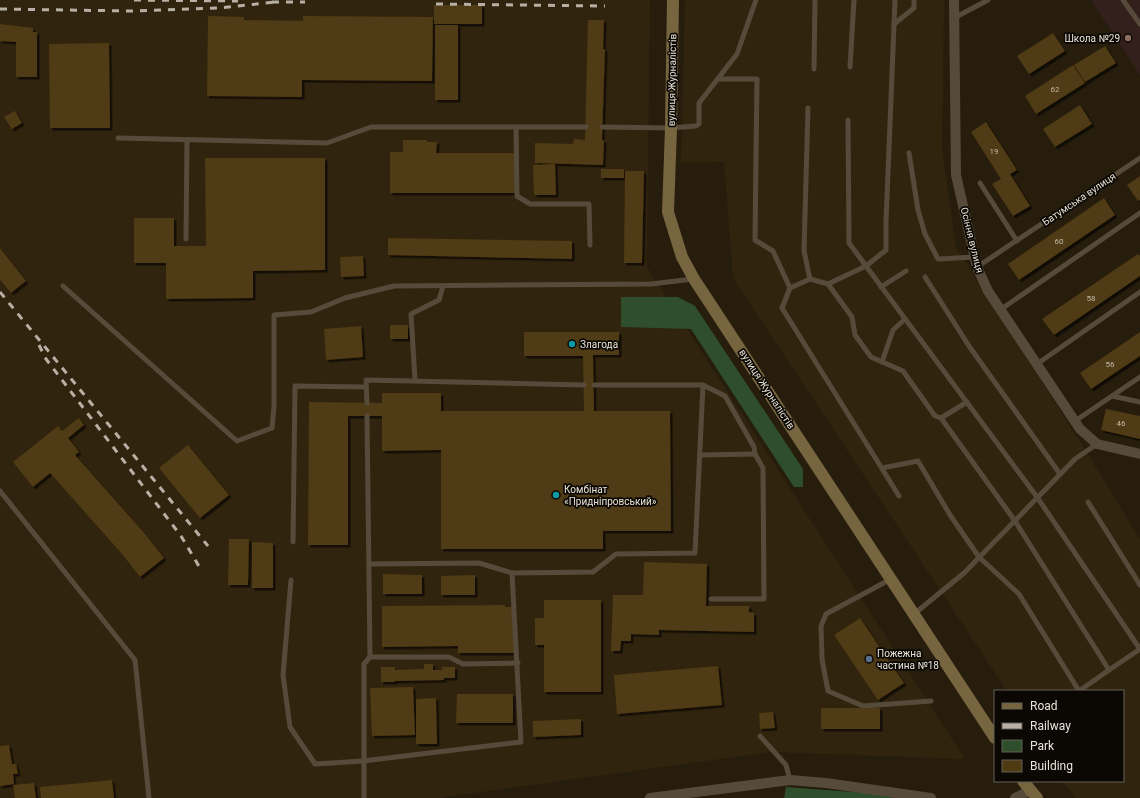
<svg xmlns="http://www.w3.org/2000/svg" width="1140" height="798" font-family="Roboto,sans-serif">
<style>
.built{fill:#31240e}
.education{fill:#33201d}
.green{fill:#2e4e2c}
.building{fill:#503a12;filter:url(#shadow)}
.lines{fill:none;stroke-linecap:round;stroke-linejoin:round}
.lane{stroke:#564b3a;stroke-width:5}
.street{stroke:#564b3a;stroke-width:10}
.secondary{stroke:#776540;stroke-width:12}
.rail{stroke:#b8b0a5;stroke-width:3;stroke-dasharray:7 7;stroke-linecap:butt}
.education-dot{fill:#8d6e63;stroke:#0b0803;stroke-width:1.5}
.culture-dot{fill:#0f9aa8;stroke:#0b0803;stroke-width:1.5}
.service-dot{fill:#5c6f8a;stroke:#0b0803;stroke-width:1.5}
.labels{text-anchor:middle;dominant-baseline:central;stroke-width:3.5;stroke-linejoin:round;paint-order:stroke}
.number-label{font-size:8px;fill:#c4b9a7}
.poi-label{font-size:10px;fill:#eae3d9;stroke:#0b0803;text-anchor:start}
.street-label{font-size:10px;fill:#eae3d9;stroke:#0b0803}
</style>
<defs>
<filter id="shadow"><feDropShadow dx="2.5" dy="2.5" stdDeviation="0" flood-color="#0009"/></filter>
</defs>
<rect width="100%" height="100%" fill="#261d0d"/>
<g class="built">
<path d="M0,0H650L647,267L965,759L771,752L438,798H0Z"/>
<path d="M685,0H944L942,149L956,247L1084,448L1140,539V798H1076L1061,781H1123V691H1007L733,278L724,162L681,163Z"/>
</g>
<path class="education" d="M1091,0H1140V75Z"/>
<g class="green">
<path d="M621,297H678L695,306L803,469V487H794L691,329L621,327Z"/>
<path d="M786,787L880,794L895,798H784Z"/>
</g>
<g class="building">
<rect x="434" y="5" width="48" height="19"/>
<path d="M208,16L244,17V20L303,21V16L433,17L432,81L302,80V97L207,96Z"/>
<path d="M588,20H604L603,49H605L602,140H604L603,165L535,163V143L573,144L574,139L585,140Z"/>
<path d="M0,24L33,28V32H37V77H16V42L0,41Z"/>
<rect x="435" y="25" width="23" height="75"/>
<path d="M1053,33L1065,51L1029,74L1017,56Z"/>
<path d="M109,43L110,128H50L49,44Z"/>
<path d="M1105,46L1116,63L1085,82L1074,65Z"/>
<path d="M1073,65L1085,83L1036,114L1025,96Z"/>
<path d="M1080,105L1092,124L1055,147L1043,129Z"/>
<path d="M15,111L22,123L12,129L4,117Z"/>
<path d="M986,122L1017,170L1010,174L1030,206L1013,216L992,184L1001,179L971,132Z"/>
<path d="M403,140H427V142H437L436,153H515V193H390V152H403Z"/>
<path d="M205,158H325V270L253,271V298L166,299V263H134V218H174V246H206Z"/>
<path d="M555,164L556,195H534L533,165Z"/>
<rect x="601" y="169" width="23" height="9"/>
<path d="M625,171H644L642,263H624Z"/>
<path d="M1140,176V200L1138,201L1127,185Z"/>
<path d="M1104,198L1115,215L1019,280L1008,264Z"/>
<path d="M388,238L572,241V259L388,255Z"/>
<path d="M0,248L26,281L11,293L0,280Z"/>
<path d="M1138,254L1140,256V276L1054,335L1042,319Z"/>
<path d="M363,256L364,276L341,277L340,257Z"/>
<path d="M392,325H408V339H390V326Z"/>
<path d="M361,326L363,357L326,360L324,329Z"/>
<path d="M524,332H619V355H593L594,411H670L671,531H603V549H441V450L382,451V416H348V545H308L309,402L382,403V393H441V411H584L583,356H524Z"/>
<path d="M1140,332V356L1091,389L1080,373Z"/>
<path d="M1106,409L1140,416V439L1101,430Z"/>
<path d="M79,418L84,425L68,438L79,452L75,455L146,535L164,558L140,577L122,554L50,473L33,487L13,462L58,426L62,431Z"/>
<path d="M188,445L229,495L200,518L159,468Z"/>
<path d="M229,539H249L248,585H228Z"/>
<path d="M252,542L273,543V588H252Z"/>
<path d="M644,562L707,564L706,606H749V612L754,613V632L659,630V635L631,634V641H621L620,651H611L613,595H643Z"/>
<path d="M383,574L422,575V594H383Z"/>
<path d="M475,575V595H441V576Z"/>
<path d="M544,600H601V692H544V645H535V618H544Z"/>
<path d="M505,605V607H514V653H458V646L382,647V606Z"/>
<path d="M860,618L904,683L878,700L834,635Z"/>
<path d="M424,664H433V670H442V667H455V678H444V680L395,681V682H381V667H395V670L424,669Z"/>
<path d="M718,666L722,705L617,714L614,675Z"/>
<path d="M413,687L415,735L372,736L370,688Z"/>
<path d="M457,694H513V723H456Z"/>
<path d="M436,698L437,744H416V699Z"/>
<rect x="821" y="708" width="59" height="21"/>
<path d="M773,712L775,728L760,729L759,713Z"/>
<path d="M581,719V735L533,737V721Z"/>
<path d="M9,745L12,764H16L18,774H13L14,784L0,786V746Z"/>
<path d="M112,780L114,798H41L40,787Z"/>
<path d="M34,783L36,798H15L13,785Z"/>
</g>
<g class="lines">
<g class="lane">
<path d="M1123,0L1140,24"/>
<path d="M954,18L988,0"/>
<path d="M894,24L914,8V0"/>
<path d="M850,67L854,0"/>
<path d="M814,69L815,0"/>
<path d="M718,79H757L755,240L773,251L790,288L782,308L899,496"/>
<path d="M808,108L804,251L810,279L828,284L866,266L886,250V222L895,0"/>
<path d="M848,120L849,243L1037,497L1140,649"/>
<path d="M516,127L517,196L530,204H589L590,245"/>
<path d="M602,127L671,128L696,126L699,124V103L737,54L756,0"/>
<path d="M118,138L327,143L371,127H586"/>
<path d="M909,153L918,210L925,234L938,259L975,257"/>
<path d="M980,183L1017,241"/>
<path d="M186,239L187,140"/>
<path d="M977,267L1140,158"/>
<path d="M925,277L969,346L1060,474"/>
<path d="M828,284L852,317L855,335L871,357L903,371L935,416L941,418L1015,521L1109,670L1140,649"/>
<path d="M63,286L237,441L272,428L274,407V315L311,312L345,298L394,286L651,284L693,279"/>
<path d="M881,287L906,271"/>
<path d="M790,288L810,279"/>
<path d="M1000,310L1140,213"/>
<path d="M882,362L893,330L905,319"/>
<path d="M1037,364L1140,292"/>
<path d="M415,380L411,314L439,300L443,286"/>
<path d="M594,385H703L725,396L754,447L755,454L763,468L764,599H711"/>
<path d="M1112,396L1140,402"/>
<path d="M367,403L366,380L584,385"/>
<path d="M941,418L967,402"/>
<path d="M1075,421L1140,377"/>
<path d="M700,455L755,454"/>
<path d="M882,468L918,461L950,515L979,557L1019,594L1079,691L1109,670"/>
<path d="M0,491L135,660L149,798"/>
<path d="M1088,502L1140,585"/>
<path d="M293,542L295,386L366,387"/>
<path d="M369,564L479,563L512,573L593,572L616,554L695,553L703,385"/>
<path d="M891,579L826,614L821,626L822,659L828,691L863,706L931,701"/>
<path d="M291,580L283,675L290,727L315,764L363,761L521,742L512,573"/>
<path d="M914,614L964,573L1075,459L1097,444"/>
<path d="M370,657H449L463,664L518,663"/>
<path d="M760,736L786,765L790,780"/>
<path d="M364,798V664L370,657L367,416"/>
</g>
<g class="street">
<path d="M954,0L956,175L977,267L988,291L1080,429L1097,444L1140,454"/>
<path d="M650,798L790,780L826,783L931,798"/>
<path d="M1015,798L1031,790"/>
</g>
<g class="secondary">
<path d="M673,0L671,128L668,212L682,257L694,279L995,738"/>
<path d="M1023,781L1037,798"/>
</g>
<g class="rail">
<path d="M134,0L238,1"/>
<path d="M272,2H305"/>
<path d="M436,4L605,6"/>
<path d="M0,9L131,11L220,8L276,2"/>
<path d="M0,292L208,546"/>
<path d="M39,345L46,359L181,536L200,568"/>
</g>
</g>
<circle class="education-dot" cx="1128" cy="38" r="4"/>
<g class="culture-dot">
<circle cx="572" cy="344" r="4"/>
<circle cx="556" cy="495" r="4"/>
</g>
<circle class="service-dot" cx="869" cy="659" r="4"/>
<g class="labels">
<g class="number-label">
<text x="1055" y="89">62</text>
<text x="994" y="151">19</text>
<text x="1059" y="241">60</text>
<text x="1091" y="298">58</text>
<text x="1110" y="364">56</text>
<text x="1121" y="423">46</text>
</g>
<g class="poi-label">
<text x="1120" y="38" text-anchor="end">Школа №29</text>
<text x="580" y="344">Злагода</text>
<text x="564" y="489">Комбінат<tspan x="564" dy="12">«Придніпровський»</tspan></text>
<text x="877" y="653">Пожежна<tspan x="877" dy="12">частина №18</tspan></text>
</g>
<g class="street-label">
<text transform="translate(672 80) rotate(-89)">вулиця Журналістів</text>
<text transform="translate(1079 199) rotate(-34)">Батумська вулиця</text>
<text transform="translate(972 240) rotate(76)">Осіння вулиця</text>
<text transform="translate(767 389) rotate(57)">вулиця Журналістів</text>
</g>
</g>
<rect x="994" y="690" width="130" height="92" fill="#0b0803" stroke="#646059"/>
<rect x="1002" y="703" width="20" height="6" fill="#776540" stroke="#646059"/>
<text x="1030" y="710" font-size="12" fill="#eae3d9">Road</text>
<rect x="1002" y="723" width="20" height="6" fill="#b8b0a5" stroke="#646059"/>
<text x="1030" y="730" font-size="12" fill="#eae3d9">Railway</text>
<rect x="1002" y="740" width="20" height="12" fill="#2e4e2c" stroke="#646059"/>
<text x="1030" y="750" font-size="12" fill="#eae3d9">Park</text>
<rect x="1002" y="760" width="20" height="12" fill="#503a12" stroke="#646059"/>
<text x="1030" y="770" font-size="12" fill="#eae3d9">Building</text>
</svg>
